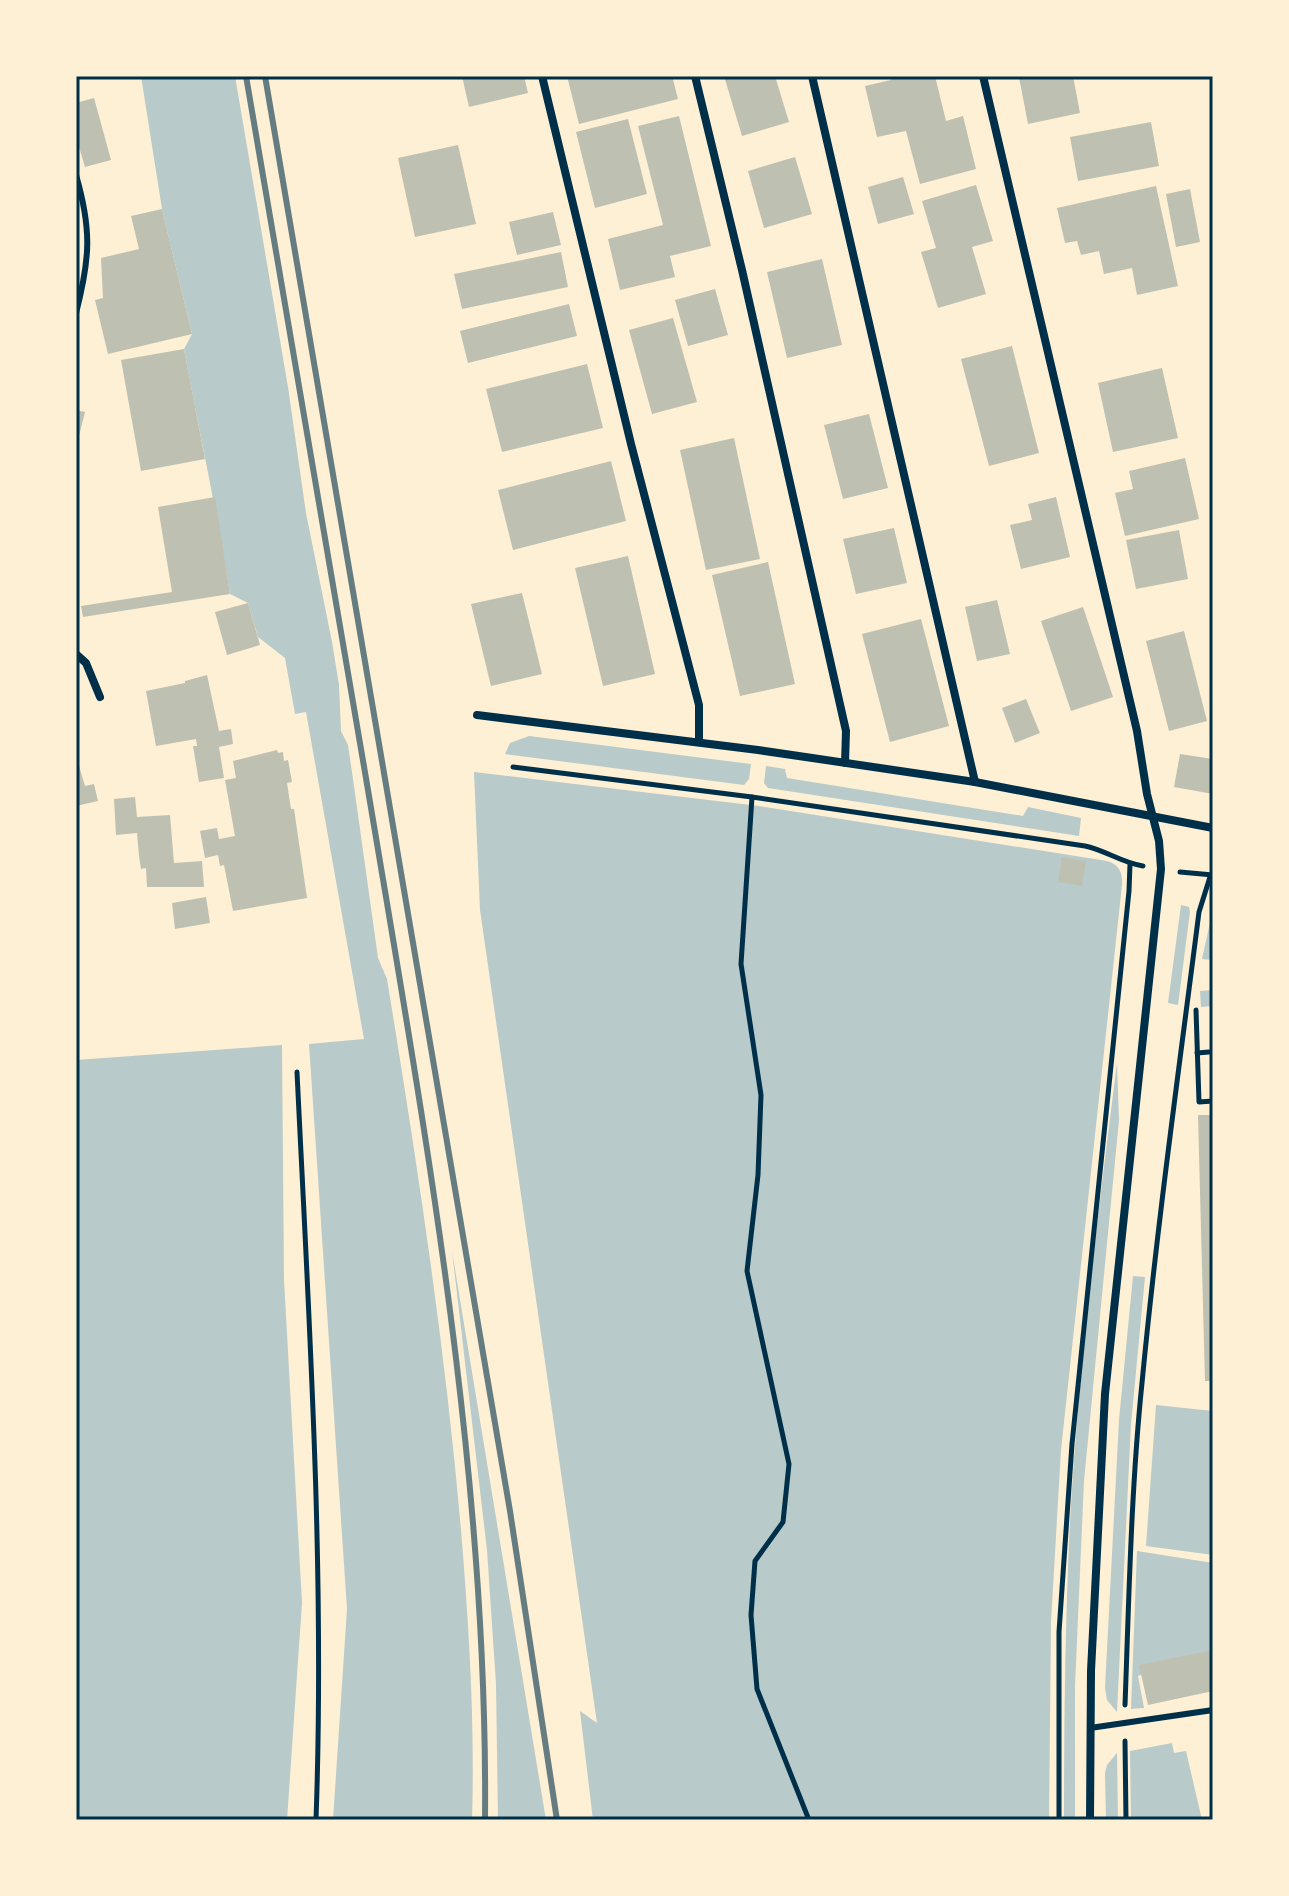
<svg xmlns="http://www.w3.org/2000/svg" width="1289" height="1896" font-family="'Open Sans',sans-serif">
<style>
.green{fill:#b9caca}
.building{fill:#bec0b2}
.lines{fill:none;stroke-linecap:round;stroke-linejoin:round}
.path{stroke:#003049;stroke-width:5}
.service{stroke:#003049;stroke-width:6}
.minor{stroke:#003049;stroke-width:8}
.rail{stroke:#657d81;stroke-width:6}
.neatline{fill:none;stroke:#003049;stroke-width:3}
</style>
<rect width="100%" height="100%" fill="#fdf0d5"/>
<g class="green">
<path d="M141,76H235L288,387L306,513L332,642L339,685L341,731L348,745L353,779L378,958L387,979C417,1162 445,1345 461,1530C469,1627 475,1723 472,1820H333L347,1609L309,1044L364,1039L306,712L295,714L285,658L258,637L248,603L230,594C217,512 199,431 184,349L192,334L162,209Z"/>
<path d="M529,736L751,764L749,779L744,785L505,754L510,743Z"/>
<path d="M766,766L785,769L787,778L1023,816L1028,807L1081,818L1079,836L768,788L764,783Z"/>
<path d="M474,772L759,806L1107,861C1119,864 1123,873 1122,885L1061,1450L1051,1622L1049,1820H593L580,1711L597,1723L480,910Z"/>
<path d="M1181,905L1189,907L1190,912L1178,1005L1168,1003Z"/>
<path d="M1213,909V1006L1201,1007L1200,991L1213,990L1212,960L1202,959Z"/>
<path d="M282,1045L284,1280L302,1603L287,1820H76V1060Z"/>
<path d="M1117,1063L1119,1120L1084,1481L1075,1686V1820H1064C1064,1727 1065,1634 1069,1541C1077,1381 1097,1221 1117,1063Z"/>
<path d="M452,1251L546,1820H498L496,1684L487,1550Z"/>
<path d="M1133,1276L1145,1277L1131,1424L1117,1712L1107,1700L1105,1688L1119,1420Z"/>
<path d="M1156,1405L1213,1411V1555L1146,1546Z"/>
<path d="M1137,1551L1213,1563V1650L1138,1676L1144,1708L1131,1709Z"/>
<path d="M1172,1743L1174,1753L1186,1751L1202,1820H1131L1130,1751Z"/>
<path d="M1117,1753L1118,1820H1106L1105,1773L1107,1765Z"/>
</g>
<g class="building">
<path d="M462,76H524L528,93L469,107Z"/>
<path d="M567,76H672L678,99L579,124Z"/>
<path d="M724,76H775L789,122L742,136Z"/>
<path d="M890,76H935L946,121L963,116L976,169L920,184L906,131L877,137L865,86L891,80Z"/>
<path d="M1073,76L1080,113L1028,124L1019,77Z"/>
<path d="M94,98L111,160L85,167L76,137V103Z"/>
<path d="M679,116L711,246L670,256L675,277L620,290L608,239L663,225L638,126Z"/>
<path d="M628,119L647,194L595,208L576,132Z"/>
<path d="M1151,122L1159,166L1078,181L1070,137Z"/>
<path d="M458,145L476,224L415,237L398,158Z"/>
<path d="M795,157L812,214L764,228L748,171Z"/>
<path d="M903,177L914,214L878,224L868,187Z"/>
<path d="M976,185L993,241L972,247L986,294L938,308L921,252L936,248L922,201Z"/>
<path d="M1156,186L1178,286L1137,295L1132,268L1104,274L1099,251L1081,255L1077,241L1065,243L1057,208Z"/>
<path d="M1190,189L1200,242L1176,247L1166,194Z"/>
<path d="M162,209L192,334L108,354L95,300L103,298L101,258L139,249L131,216Z"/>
<path d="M553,212L561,245L517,255L509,222Z"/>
<path d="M561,252L568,287L462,309L454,274Z"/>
<path d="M822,259L842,345L787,358L767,272Z"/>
<path d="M715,289L728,335L688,346L675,300Z"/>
<path d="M569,304L577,336L468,363L460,331Z"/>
<path d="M673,318L697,402L652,414L629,330Z"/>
<path d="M1012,346L1039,453L989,466L961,359Z"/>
<path d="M184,349L205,459L141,471L121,360Z"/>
<path d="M587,364L603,428L502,452L486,389Z"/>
<path d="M1162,368L1178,438L1113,452L1098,383Z"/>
<path d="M76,410L85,412L77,444H76Z"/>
<path d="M869,414L888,488L843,499L824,425Z"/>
<path d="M734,438L760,559L706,570L680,450Z"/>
<path d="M1185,458L1199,519L1125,536L1115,493L1133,489L1129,471Z"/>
<path d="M611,461L626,521L513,550L498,490Z"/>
<path d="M215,497L230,594L83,617L81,606L172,592L158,507Z"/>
<path d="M1056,497L1070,557L1021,569L1010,525L1032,520L1028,504Z"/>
<path d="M894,528L907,583L856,594L843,539Z"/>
<path d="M1179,530L1188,579L1136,589L1126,540Z"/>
<path d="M628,556L655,674L603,686L575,568Z"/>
<path d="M768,562L795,684L740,696L712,575Z"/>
<path d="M522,593L542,674L491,686L471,604Z"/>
<path d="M997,600L1010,654L977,661L965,607Z"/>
<path d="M248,603L260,645L227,655L215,612Z"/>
<path d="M1083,607L1113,697L1071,711L1041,621Z"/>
<path d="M921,619L949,726L890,742L862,634Z"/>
<path d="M1184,631L1207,721L1169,731L1146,641Z"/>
<path d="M207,675L219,731L231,729L233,744L219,747L224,778L199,782L193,746H197L196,739L156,746L146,691L185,683V681Z"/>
<path d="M1026,699L1040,733L1015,743L1002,708Z"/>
<path d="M277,750L278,753L283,752L284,761L288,760L292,782L287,783L291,809H294L307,898L233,911L224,865L220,866L218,855L205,858L200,831L217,828L219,839L235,836L225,780L236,778L233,761Z"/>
<path d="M1180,754L1213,759V794L1174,787Z"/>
<path d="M76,756L85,786L94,784L98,801L76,806Z"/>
<path d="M135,797L137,817L170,815L174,863L202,861L204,887H147L146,868L141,869L139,856L137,833L116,835L114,799Z"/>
<path d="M1062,857L1086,861L1082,886L1058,882Z"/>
<path d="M206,897L210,923L175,929L172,903Z"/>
<path d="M1198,1115H1213V1381H1205Z"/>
<path d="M1213,1650V1691L1148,1705L1139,1665Z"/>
</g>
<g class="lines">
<g class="path">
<path d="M513,767L752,797L1085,846C1105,850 1122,863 1143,866"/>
<path d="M752,797L741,964L761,1095L758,1175L747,1271L789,1464L783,1522L755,1561L751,1615L757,1689L809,1820"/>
<path d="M1180,872L1213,875"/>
<path d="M1196,1010L1199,1102L1213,1101"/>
<path d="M1197,1053L1209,1052"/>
<path d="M297,1072C309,1321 325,1570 316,1820"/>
<path d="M1125,1705C1129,1598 1131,1490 1142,1383C1157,1226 1179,1069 1199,912L1210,877"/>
<path d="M1125,1741L1126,1820"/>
<path d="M1059,1820V1632L1072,1444L1129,891L1130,864"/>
</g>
<g class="service">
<path d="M76,175C92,230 90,259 76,313"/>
<path d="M1090,1728L1213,1710"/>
</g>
<g class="minor">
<path d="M542,76L631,444L699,705V742"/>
<path d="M695,76L742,270L846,731L845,763"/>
<path d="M812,76L975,782"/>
<path d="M983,76L1137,731L1147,794L1159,841L1161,869L1105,1394L1091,1671L1090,1820"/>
<path d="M76,654L86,663L100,697"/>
<path d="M477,715L758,750L975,782L1213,828"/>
</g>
<g class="rail">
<path d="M246,76C293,349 340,623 386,897C437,1201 488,1510 485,1820"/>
<path d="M265,76L510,1511L557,1820"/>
</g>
</g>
<rect width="1289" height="1896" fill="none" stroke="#fdf0d5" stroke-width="156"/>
<rect x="78" y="78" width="1133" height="1740" class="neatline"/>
</svg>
